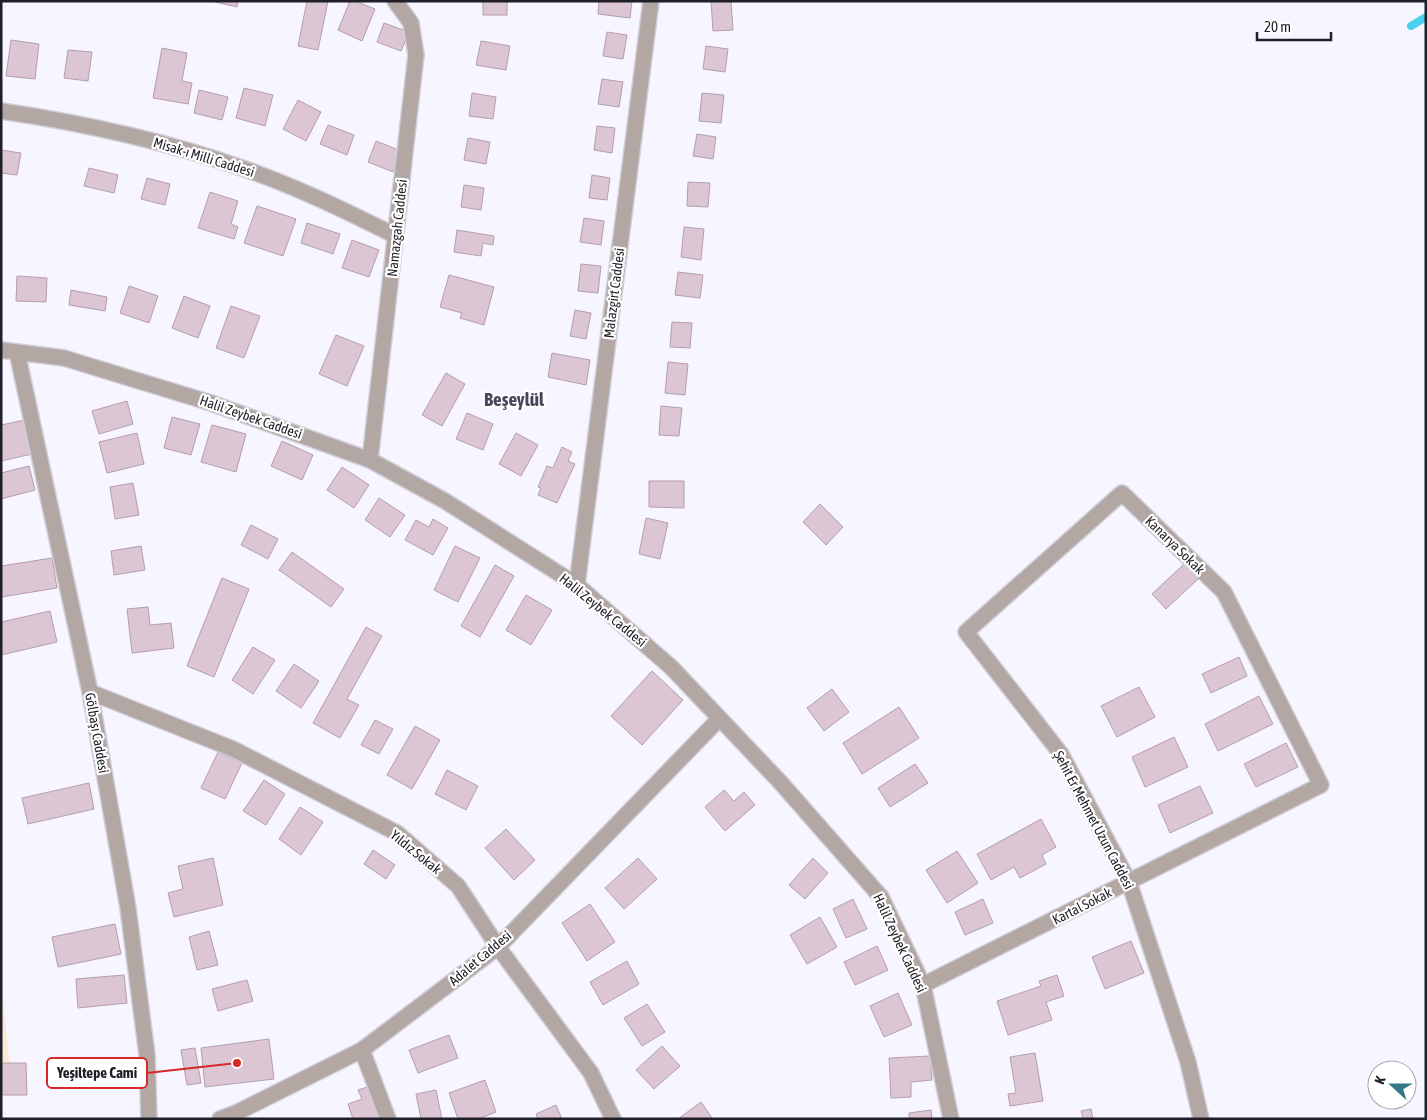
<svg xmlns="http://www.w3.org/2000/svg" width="1427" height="1120" font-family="'Asap Condensed',sans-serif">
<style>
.education{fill:#fbead8}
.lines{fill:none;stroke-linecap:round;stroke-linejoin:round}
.stream{stroke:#4ad1ee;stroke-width:8}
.building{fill:#ddc6d4;stroke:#b59eab}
.street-casing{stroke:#d0ced8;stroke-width:18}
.street{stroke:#b2a7a2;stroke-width:15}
.labels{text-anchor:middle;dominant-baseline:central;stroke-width:4.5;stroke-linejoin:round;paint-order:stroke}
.street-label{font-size:14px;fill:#201f28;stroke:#fff}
.district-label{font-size:19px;font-weight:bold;fill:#494659;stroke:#fff}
.leader{fill:none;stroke:#d62828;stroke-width:2}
.callout-dot{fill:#d62828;stroke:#fff;stroke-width:2}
.callout{fill:#fff;stroke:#d62828;stroke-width:2}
.callout-label{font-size:15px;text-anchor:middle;font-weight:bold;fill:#201f28}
</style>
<rect width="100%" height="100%" fill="#f7f5ff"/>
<path class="education" d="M1,979L11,1078L1,1079Z"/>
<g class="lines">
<path class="stream" d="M1411,26L1426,17"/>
</g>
<g class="building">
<path d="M211,1H238L237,7Z"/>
<path d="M307,1H328L318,50L298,46Z"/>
<path d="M350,1H355L375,9L362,41L338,30Z"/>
<rect x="483" y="1" width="24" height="14"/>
<path d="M599,1H632L630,18L598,14Z"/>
<path d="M711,1H731L733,30L713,31Z"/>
<path d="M384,23L409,32L401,51L377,42Z"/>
<path d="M607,32L627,35L623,59L603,56Z"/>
<path d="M11,40L39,44L35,79L6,76Z"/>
<path d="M481,41L510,46L506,70L476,65Z"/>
<path d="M706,46L728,49L725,72L703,69Z"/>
<path d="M162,48L187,53L182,81L192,83L188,104L153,98Z"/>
<path d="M68,50L92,52L88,81L64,78Z"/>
<path d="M602,79L623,82L619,107L598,104Z"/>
<path d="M244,88L273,95L265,126L236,118Z"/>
<path d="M199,90L228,97L222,120L194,113Z"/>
<path d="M472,93L496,97L493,119L469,116Z"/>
<path d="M702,93L724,95L721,123L699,121Z"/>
<path d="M298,100L321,112L306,141L283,129Z"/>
<path d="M328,125L354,135L347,155L320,144Z"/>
<path d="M597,126L615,128L612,153L594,150Z"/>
<path d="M697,134L716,137L713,159L693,156Z"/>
<path d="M468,138L490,142L486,164L464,160Z"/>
<path d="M376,141L401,151L393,172L368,162Z"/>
<path d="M1,150L21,153L17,175L1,173Z"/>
<path d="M89,168L118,175L114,193L84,186Z"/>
<path d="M592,175L610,178L607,200L589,198Z"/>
<path d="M147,178L170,184L165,205L141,199Z"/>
<path d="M688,182L710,183L708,207L687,206Z"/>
<path d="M464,185L484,188L481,210L461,207Z"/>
<path d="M210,192L238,201L231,224L238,227L234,239L198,228Z"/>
<path d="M257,206L296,219L283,256L244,243Z"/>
<path d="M584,218L604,221L601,245L580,242Z"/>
<path d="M307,223L340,234L333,254L301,243Z"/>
<path d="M684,227L704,229L701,260L681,257Z"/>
<path d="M457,230L494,236L493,245L483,243L481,256L454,252Z"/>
<path d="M352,240L379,250L369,277L342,268Z"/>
<path d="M581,264L601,266L598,293L578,291Z"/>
<path d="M678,272L703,275L700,298L675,295Z"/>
<path d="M449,275L494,287L484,325L460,318L462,313L440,307Z"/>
<path d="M17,276L47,278L46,302L16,301Z"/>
<path d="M129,286L158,296L149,323L120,313Z"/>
<path d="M71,290L107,297L105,311L69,305Z"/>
<path d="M184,296L210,306L198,338L172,328Z"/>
<path d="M231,306L260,316L244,358L216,348Z"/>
<path d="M575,310L591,313L586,339L570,336Z"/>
<path d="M672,322L692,323L690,348L670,347Z"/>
<path d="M336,335L364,346L347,386L319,374Z"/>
<path d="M552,353L590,360L586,385L548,377Z"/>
<path d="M668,362L688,364L685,395L665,393Z"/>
<path d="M446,373L465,384L442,426L422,415Z"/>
<path d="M127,401L133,424L99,434L92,411Z"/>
<path d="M661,406L682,408L679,436L659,435Z"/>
<path d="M467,413L493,424L483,450L456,439Z"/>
<path d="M172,417L200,424L191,455L164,448Z"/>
<path d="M25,420L32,454L1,461V425Z"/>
<path d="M212,425L246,434L236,472L201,462Z"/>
<path d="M137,433L144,464L107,473L99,442Z"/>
<path d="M516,433L538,445L521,476L499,464Z"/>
<path d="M282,441L313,455L302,480L271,466Z"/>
<path d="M562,447L572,452L568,461L575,464L557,503L538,495L541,488L538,487L547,466L553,468Z"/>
<path d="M29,466L35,490L1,499V473Z"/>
<path d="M342,467L369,485L354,508L327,490Z"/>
<path d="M649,481H684V508L649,507Z"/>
<path d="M133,483L139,515L115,519L110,487Z"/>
<path d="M379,498L405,515L390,537L365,520Z"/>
<path d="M820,504L843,527L826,545L803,522Z"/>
<path d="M646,518L668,523L660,559L639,554Z"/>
<path d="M433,519L448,528L433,555L405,540L416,520L429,527Z"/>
<path d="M251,525L278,539L268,559L241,545Z"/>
<path d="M141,546L145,570L114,575L111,551Z"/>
<path d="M455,546L480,558L458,602L434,590Z"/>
<path d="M292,552L344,589L331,607L279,570Z"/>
<path d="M52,558L57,588L1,597V566Z"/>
<path d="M1184,564L1198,579L1166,609L1152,594Z"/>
<path d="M495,565L514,576L480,637L461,626Z"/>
<path d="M222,578L249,589L214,677L187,666Z"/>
<path d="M526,595L552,610L531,645L506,630Z"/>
<path d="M148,607L150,625L171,623L174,648L132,653L127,609Z"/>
<path d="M50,611L57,642L1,655V622Z"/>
<path d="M366,627L382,636L347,699L359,705L340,738L313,723Z"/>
<path d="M253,647L275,660L253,694L232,680Z"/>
<path d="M1239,657L1247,676L1211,693L1202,674Z"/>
<path d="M294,664L319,681L301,708L276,691Z"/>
<path d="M652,671L683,700L642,745L611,716Z"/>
<path d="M1139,687L1155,717L1117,737L1101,706Z"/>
<path d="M832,689L849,712L824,731L807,708Z"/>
<path d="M1259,696L1273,724L1218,751L1205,724Z"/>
<path d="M899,707L919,738L862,774L843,743Z"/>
<path d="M375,720L393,729L379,754L361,745Z"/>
<path d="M415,726L440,740L412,789L387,775Z"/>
<path d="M1174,737L1188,767L1145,787L1132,757Z"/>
<path d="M1286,743L1298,767L1256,787L1244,764Z"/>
<path d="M218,752L242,763L225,799L201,788Z"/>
<path d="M915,764L928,783L890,807L878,788Z"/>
<path d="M447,770L478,786L466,810L435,794Z"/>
<path d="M264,780L285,794L266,825L243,811Z"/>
<path d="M89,783L94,809L28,824L22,798Z"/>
<path d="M1200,786L1213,813L1170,833L1158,805Z"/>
<path d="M724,790L734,801L744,792L755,805L725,831L705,807Z"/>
<path d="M300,807L323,822L301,855L279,839Z"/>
<path d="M1041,819L1056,847L1042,855L1046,864L1020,878L1014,867L991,880L977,854Z"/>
<path d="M506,829L535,860L514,880L485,848Z"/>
<path d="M373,850L395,865L386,879L364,864Z"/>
<path d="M957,851L978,883L947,903L926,870Z"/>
<path d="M213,858L223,905L174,917L168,893L183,889L178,866Z"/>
<path d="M638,858L657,879L624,909L605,888Z"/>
<path d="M813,858L828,873L805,899L789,885Z"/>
<path d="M853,899L867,929L846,938L833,909Z"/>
<path d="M983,899L993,923L965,935L955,912Z"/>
<path d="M590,904L615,942L587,961L562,923Z"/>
<path d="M820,917L837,947L807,964L790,935Z"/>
<path d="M115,924L121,954L58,967L52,937Z"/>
<path d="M209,931L218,965L197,970L189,937Z"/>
<path d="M1131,941L1144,973L1105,989L1092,957Z"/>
<path d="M877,946L888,970L855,985L844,962Z"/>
<path d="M627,961L639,984L603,1005L590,982Z"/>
<path d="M124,975L127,1003L78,1008L76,979Z"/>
<path d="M1057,975L1064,996L1046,1002L1052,1020L1008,1035L997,1001L1041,986L1039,981Z"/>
<path d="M247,980L253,1001L218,1011L212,989Z"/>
<path d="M898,993L912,1025L884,1037L870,1006Z"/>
<path d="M647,1004L665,1032L642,1046L624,1018Z"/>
<path d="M449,1035L458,1058L418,1073L409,1050Z"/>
<path d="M269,1039L274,1079L205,1087L201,1048Z"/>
<path d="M662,1046L680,1066L654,1089L636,1070Z"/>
<path d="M195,1048L201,1083L187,1085L181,1050Z"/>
<path d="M1035,1053L1043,1101L1010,1106L1008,1094L1016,1093L1010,1057Z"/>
<path d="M930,1056L932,1080L911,1082V1097L891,1098L889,1058Z"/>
<path d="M1,1063H26L27,1095H1Z"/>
<path d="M485,1080L496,1112L478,1119H458L449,1093Z"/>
<path d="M374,1085L386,1119H353L348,1104L362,1099L358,1090Z"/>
<path d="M436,1090L442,1119H421L416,1094Z"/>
<path d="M701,1102L712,1118L678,1119Z"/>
<path d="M556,1105L562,1119H538L536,1114Z"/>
<path d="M1091,1109L1093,1119H1083L1081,1111Z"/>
<path d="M931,1110L932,1119H909V1113Z"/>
</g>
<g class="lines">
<defs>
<g id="street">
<path d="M1,111C83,123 165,141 242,168C295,186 346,211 396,236"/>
<path d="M1,350L64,358L211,403L370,460L445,501L577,585L672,668L781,783L881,897L923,985L951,1119"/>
<path d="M17,352L90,692L128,908L147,1055L149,1119"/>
<path d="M370,460L416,55L411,23L395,1"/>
<path d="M577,585L651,1"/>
<path d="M90,692L233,749L397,833L458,886L498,947L591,1073L613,1119"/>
<path d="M923,985L1321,785L1224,592L1122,493L966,632L1061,754L1129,882L1188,1062L1201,1119"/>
<path d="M362,1050L388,1119"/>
<path d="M220,1119L236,1113L362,1050L498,947L719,719"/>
</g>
</defs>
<use href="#street" class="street-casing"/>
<use href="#street" class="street"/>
</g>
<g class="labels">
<g class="street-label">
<text transform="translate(204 157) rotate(17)">Misak-ı Milli Caddesi</text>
<text transform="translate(397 228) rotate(-84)">Namazgah Caddesi</text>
<text transform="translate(614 293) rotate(-83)">Malazgirt Caddesi</text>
<text transform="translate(251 417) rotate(19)">Halil Zeybek Caddesi</text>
<text transform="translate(1175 545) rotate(44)">Kanarya Sokak</text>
<text transform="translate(603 610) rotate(39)">Halil Zeybek Caddesi</text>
<text transform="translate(97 733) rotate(80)">Gölbaşı Caddesi</text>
<text transform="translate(1094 820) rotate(62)">Şehit Er Mehmet Uzun Caddesi</text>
<text transform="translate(416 852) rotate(39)">Yıldız Sokak</text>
<text transform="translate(1082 906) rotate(-27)">Kartal Sokak</text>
<text transform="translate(900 943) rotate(65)">Halil Zeybek Caddesi</text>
<text transform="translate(480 958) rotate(-40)">Adalet Caddesi</text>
</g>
<g class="district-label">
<text x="514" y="399">Beşeylül</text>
</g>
</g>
<path class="leader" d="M237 1063L147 1073"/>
<circle class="callout-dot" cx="237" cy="1063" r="5"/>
<rect class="callout" x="47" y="1058" width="100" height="30" rx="5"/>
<g class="callout-label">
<text x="97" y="1078">Yeşiltepe Cami</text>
</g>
<rect width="1427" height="1120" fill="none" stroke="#201f28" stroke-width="5"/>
<g transform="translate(1392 1085) rotate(291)"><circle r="24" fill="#ffffff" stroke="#a6a5a9"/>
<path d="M0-4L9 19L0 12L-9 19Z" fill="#347888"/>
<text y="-8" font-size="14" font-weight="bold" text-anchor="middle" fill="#201f28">K</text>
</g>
<path d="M1257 32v8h74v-8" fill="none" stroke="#201f28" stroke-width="2.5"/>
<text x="1264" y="32" font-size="15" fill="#201f28" stroke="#ffffff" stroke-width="4" paint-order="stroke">20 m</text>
</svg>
